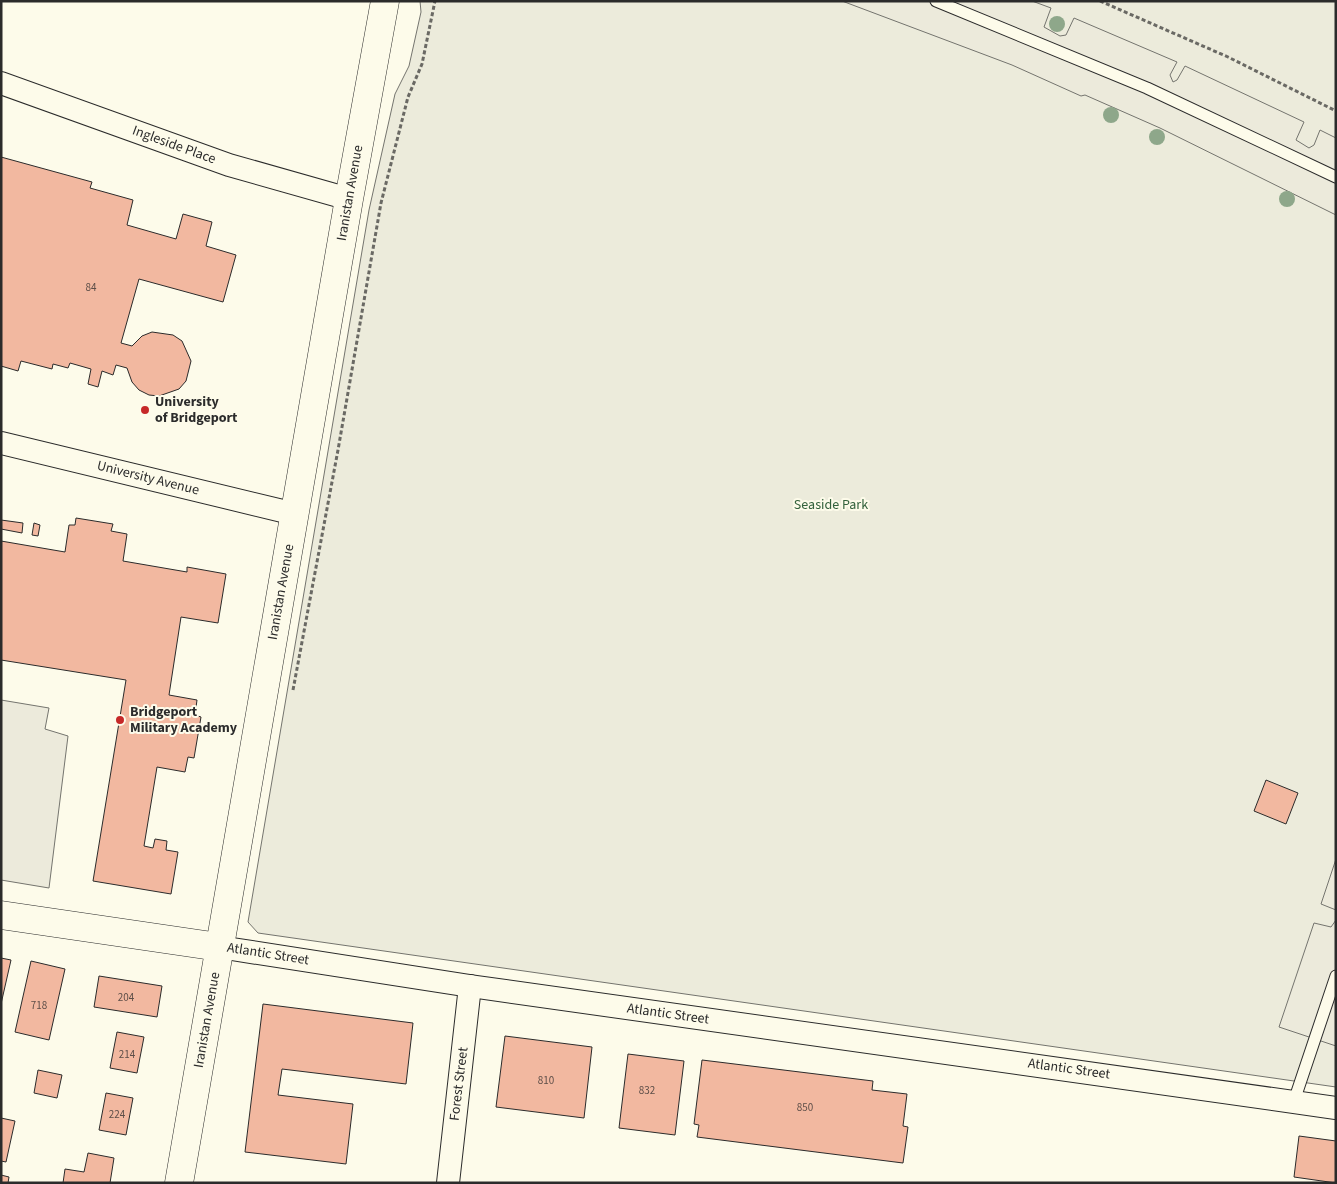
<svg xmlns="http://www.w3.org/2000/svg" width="1337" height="1184" font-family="'Source Sans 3',sans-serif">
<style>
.green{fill:#ecebdb;stroke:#74746e}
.parking{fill:#eceadb;stroke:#74746e}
.building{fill:#f2b8a0;stroke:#2b2b2b}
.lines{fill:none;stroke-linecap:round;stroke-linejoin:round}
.lane-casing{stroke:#2b2b2b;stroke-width:13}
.street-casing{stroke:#2b2b2b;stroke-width:24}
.secondary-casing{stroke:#2b2b2b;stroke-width:29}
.path{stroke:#6a6964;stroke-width:3;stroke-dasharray:4 2.5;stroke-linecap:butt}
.lane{stroke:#fdfbea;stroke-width:11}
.street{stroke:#fdfbea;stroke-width:22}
.secondary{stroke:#fdfbea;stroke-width:28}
.tree{fill:#8ea78a}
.poi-dot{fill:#c62828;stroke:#fdfbea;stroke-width:2}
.labels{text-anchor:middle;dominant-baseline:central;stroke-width:4;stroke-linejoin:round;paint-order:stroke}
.number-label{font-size:11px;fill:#5d4e48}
.street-label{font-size:14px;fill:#2b2b2b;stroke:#fdfbea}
.poi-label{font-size:14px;font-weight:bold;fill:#2b2b2b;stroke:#fdfbea;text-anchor:start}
.park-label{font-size:14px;fill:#34623c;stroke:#fdfbea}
</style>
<rect width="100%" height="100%" fill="#fdfbea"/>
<path class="green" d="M420,1H1336V1087L258,933L248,922L369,210L395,94L409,66L421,12Z"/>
<g class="parking">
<path d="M842,1H1032L1051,8L1044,27L1060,36L1066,35L1074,18L1177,62L1170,75L1173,82L1177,80L1185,66L1304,122L1296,140L1309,148L1314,145L1320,130L1336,138V215L1160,128L1085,95L1081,96L1012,65Z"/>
<path d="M1,700L49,708L45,729L68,736L49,888L1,880Z"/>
<path d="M1336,859V910L1321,904Z"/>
<path d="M1336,920V1046L1279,1027L1314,923L1331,927Z"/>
</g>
<g class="building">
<path d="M1,157L92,182L90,188L133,200L127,225L176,239L183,214L212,222L206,246L236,255L223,302L139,279L121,343L132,346L142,336L152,332L173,335L182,341L191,361L186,381L179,389L159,396L149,395L139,390L132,382L127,368L116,365L113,375L102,371L98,387L88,384L91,369L70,363L68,368L53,364L52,369L21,361L18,371L1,366Z"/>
<path d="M76,518L113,524L111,531L127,534L123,561L187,572V567L226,574L218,623L181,617L169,695L197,700L195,715L201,717L194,758L188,757L185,772L157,767L144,846L153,848L155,839L167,841L166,850L178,852L171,894L93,881L126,680L1,660V541L65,552L69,525H75Z"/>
<path d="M1,520L23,523L22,533L1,529Z"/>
<path d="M34,523L40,525L38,536L32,535Z"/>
<path d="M1266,780L1298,793L1286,824L1254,811Z"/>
<path d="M1,958L11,960L1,1004Z"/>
<path d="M31,961L65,969L49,1040L15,1032Z"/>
<path d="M99,976L162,986L157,1017L94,1007Z"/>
<path d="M263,1004L413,1023L406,1084L282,1069L278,1095L353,1104L346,1164L245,1152Z"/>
<path d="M117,1032L144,1037L137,1073L110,1068Z"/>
<path d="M505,1036L592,1047L584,1118L496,1107Z"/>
<path d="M628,1054L684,1061L675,1135L619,1128Z"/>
<path d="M702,1060L873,1081L872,1090L907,1094L903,1126L908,1127L903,1163L697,1137L699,1125L694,1124Z"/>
<path d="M38,1070L62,1075L57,1098L34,1093Z"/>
<path d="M106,1093L133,1098L126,1135L99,1130Z"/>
<path d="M1,1118L15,1121L6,1162L1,1161Z"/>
<path d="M1299,1136L1336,1141V1183L1294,1177Z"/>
<path d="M88,1153L114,1158L110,1183H63L65,1169L84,1172Z"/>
<path d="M1,1175L9,1177L8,1183H1Z"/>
</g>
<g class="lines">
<defs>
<g id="lane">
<path d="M936,1L1147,88L1336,177"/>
<path d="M1294,1101L1336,976"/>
</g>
<g id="street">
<path d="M1,83L229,165L349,199"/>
<path d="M1,443L295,514"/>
<path d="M219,947L470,986L1336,1108"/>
<path d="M448,1183L470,986"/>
</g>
<g id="secondary">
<path d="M1,915L219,947"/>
<path d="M179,1183L349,199L385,1"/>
</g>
</defs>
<use href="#lane" class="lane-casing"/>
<use href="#street" class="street-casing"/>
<use href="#secondary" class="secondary-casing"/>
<g class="path">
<path d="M1100,1L1228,57L1336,111"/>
<path d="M293,690L338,450L381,203L408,97L422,64L435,1"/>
</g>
<use href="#lane" class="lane"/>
<use href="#street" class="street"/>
<use href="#secondary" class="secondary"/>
</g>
<g class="tree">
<circle cx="1057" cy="24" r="8"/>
<circle cx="1111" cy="115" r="8"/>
<circle cx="1157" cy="137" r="8"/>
<circle cx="1287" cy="199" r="8"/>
</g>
<g class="poi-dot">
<circle cx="145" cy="410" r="5"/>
<circle cx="120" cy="720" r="5"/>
</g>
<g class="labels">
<g class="number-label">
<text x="91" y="287">84</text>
<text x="126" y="997">204</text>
<text x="39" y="1005">718</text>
<text x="127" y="1054">214</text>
<text x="546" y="1080">810</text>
<text x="647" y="1090">832</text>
<text x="805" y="1107">850</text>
<text x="117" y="1114">224</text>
</g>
<g class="street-label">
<text transform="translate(174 145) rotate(20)">Ingleside Place</text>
<text transform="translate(350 193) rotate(-80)">Iranistan Avenue</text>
<text transform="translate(148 478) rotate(14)">University Avenue</text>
<text transform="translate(281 592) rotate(-80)">Iranistan Avenue</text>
<text transform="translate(268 954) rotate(9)">Atlantic Street</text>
<text transform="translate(668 1014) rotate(8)">Atlantic Street</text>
<text transform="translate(207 1020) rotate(-80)">Iranistan Avenue</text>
<text transform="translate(1069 1069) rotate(8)">Atlantic Street</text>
<text transform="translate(459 1084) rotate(-83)">Forest Street</text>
</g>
<g class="poi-label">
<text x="155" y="402">University<tspan x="155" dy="16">of Bridgeport</tspan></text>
<text x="130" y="712">Bridgeport<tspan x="130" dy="16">Military Academy</tspan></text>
</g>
<g class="park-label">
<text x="831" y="505">Seaside Park</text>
</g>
</g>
<rect width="1337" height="1184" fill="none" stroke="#2b2b2b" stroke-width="5"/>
</svg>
